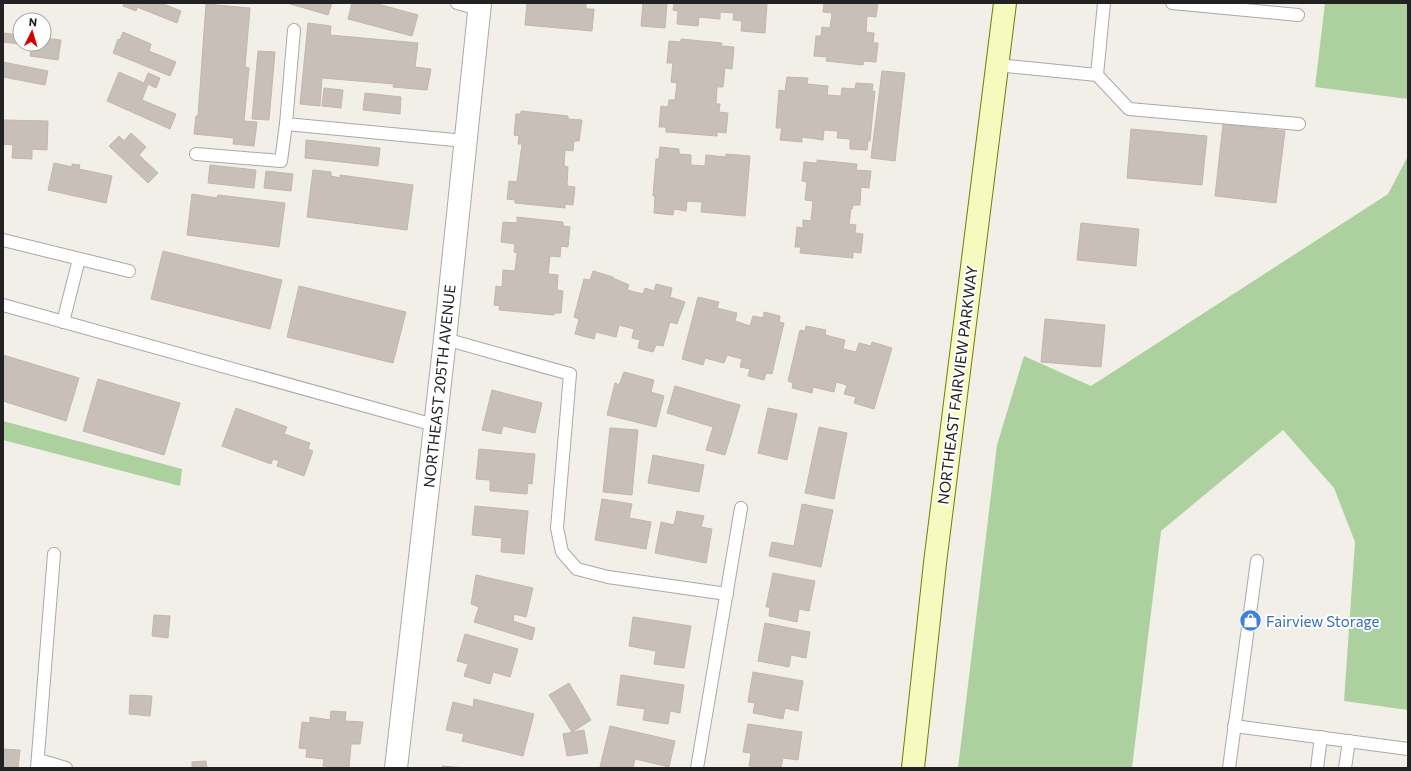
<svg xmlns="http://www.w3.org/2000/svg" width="1411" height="771" font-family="Commissioner,sans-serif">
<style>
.forest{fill:#add19e}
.building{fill:#c7bfb8;stroke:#c4b6ab}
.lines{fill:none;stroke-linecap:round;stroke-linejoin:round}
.service-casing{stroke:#a9a9a9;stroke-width:14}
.minor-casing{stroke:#a9a9a9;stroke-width:24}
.secondary-casing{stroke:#707d05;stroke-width:24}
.service{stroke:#fff;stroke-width:12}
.minor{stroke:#fff;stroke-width:22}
.secondary{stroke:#f7fabf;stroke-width:22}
.labels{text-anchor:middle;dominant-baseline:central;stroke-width:4;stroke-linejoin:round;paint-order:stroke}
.street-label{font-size:15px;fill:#222;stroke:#fff}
.shop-label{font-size:15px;fill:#366cbe;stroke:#fff;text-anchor:start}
</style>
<rect width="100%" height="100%" fill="#f2efe9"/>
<g class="forest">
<path d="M1325,3H1408V99L1315,87Z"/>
<path d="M1408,156V710L1344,701L1355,542L1334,488L1283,430L1161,531L1132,768H958L997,445L1024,356L1091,386L1388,194Z"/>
<path d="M3,421L182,469L180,486L3,440Z"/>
</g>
<g class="building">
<path d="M124,3H161L181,11L177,23L137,7L136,11L123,6Z"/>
<path d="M287,3H332L328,15Z"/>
<path d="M352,3H374L418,15L412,36L348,19Z"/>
<path d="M527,3H586V9H594L592,31L525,25Z"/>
<path d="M643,3H667L665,28L641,26Z"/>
<path d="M674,3H767L765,33L741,31L742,21L733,20L734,13L720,12V19L699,17L698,26L677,24L678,11L673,10Z"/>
<path d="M824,3H878L876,17L867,16L866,32L874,33L873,43H878L876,62L864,61L863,65L826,61L827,57L814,56L816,36H821L822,27L830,28L832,13L823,12Z"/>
<path d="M206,4L250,8L245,67L249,68L244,121L257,122L254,146L233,144L234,138L194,134L196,116H198Z"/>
<path d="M308,23L331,26L330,35L418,43L415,67L431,69L427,90L393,87L394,84L322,78L320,106L300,104Z"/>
<path d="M123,32L151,44L149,51L176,62L170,76L113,53L118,39L120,40Z"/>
<path d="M3,33L20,35V44H44V38L61,40L58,60L30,56L32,46L3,42Z"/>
<path d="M681,39L722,43L721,46L734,47L732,69L725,68L723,87H717L716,104H720L719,112L728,113L726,133L717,132V136L666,132V127H659L661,106L668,107L669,100H675L677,83L671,82L673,63H667L669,41L681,42Z"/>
<path d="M258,51L275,52L269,120L252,119Z"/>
<path d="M3,62L48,71L45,85L3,77Z"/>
<path d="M882,71L905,73L895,161L871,158Z"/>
<path d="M119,72L144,83L148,73L160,78L156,88L148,84L142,100L176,114L170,129L107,101Z"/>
<path d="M787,77L808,78L807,84L828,86L827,95L841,96L842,88L855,89L856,83L873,84L872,91H875L870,141H868L867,150L850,149V139L837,138L838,131L824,130L823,140L802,137V142L780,140L782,128H776L779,90L785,91Z"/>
<path d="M324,88L343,90L341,108L322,106Z"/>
<path d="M365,93L401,97L400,114L363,110Z"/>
<path d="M521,111L568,116V119L582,120L579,141H574L573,151L565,150L564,166L568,167L567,186L575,187L573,205L565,204V208L515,203V200L507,199L509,181L517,182L522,144H518L519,136L514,135L516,114H521Z"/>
<path d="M3,120L48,121L47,150L32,149V159L12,158L13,145L3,144Z"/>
<path d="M1223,124L1285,131L1276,203L1215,196Z"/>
<path d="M1131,129L1207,136L1202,185L1127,178Z"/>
<path d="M131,133L146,147L139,155L158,173L148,183L109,146L119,136L124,141Z"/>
<path d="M306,140L380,148L378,166L305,158Z"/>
<path d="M660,147L679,149V154L691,155V165L705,166L706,155L726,157V154L750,156L745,216L701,212L702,202L687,201L686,211L674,209L673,215L654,213L655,196H653L656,159H659Z"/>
<path d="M817,160L857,164L856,170L871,171L869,188L861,187L860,205H853L852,209L851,208L849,224L856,225L855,233L863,234L861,253L853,252V258L800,253L801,247H795L797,227L803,228V220L811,221L813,201L805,200L807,182L802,181L804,162L817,163Z"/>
<path d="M54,163L72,167V164L80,165L79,169L112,176L106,203L48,190Z"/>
<path d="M210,165L256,170L254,188L208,183Z"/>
<path d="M313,170L331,172V176L340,178V175L413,185L407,230L307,217Z"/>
<path d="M266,171L293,174L291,191L264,188Z"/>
<path d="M192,194L217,198L218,195L285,203L279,247L187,235Z"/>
<path d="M517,217L563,222V226L570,227L568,247L561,246L560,257L550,256L548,274L558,275L557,290L563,291L561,313H555L554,315L499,310L500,306L494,305L496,286L502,287L503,270L515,271L517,253L514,252L515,244L501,242L503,222L517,223Z"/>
<path d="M1081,223L1139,229L1136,266L1077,260Z"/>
<path d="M163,251L282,280L270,329L151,299Z"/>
<path d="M593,271L613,277V278L629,285L627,290L643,294L645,288L654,291L656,284L672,288L670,297L685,302L677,324L670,322L663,346L656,345L653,352L638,348L640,340L632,338L634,329L619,325L616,337L596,332L594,339L575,334L579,319L574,317L584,279L590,280Z"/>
<path d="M299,286L406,312L393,363L287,337Z"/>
<path d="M698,297L719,302L717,308L737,313L735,321L750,326L753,316L763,318L764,312L780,316L779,322L784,323L772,374L766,373L764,380L748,376L750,369L740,367L742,359L727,355L724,363L705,358L703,365L682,359Z"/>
<path d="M1045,319L1105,325L1101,367L1041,362Z"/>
<path d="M806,326L826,330L825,335L845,340L843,349L856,352L859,343L871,346L872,342L892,348L874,409L854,403L856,397L844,394L847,385L836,382L834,392L813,387L812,393L792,388L793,383L788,381L800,330L805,331Z"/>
<path d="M3,355L79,378L66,421L3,401Z"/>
<path d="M624,372L654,380L651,392L664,396L656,427L607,415L615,383L619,385Z"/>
<path d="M98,379L180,403L164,455L83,431Z"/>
<path d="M675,386L740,405L725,455L706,450L713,427L667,413Z"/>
<path d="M492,390L542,403L535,433L503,426L501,434L482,430Z"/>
<path d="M236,408L287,427L284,434L310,443L308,449L313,451L304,476L277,466L279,461L273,459L271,464L222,446Z"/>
<path d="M768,408L797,414L787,460L758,453Z"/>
<path d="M819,427L847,433L834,499L805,493Z"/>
<path d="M610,428L638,430L632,495L603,492Z"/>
<path d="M479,449L535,454L532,484L528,483L527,494L490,491V480L476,479Z"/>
<path d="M653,455L704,465L699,492L648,483Z"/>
<path d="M602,499L632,504L629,518L651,522L646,549L595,540Z"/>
<path d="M802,504L833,510L821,567L769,556L772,542L794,546Z"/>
<path d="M475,506L528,511L524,554L501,552L502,538L472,535Z"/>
<path d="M677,511L704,516L701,527L712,529L706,563L655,553L661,522L674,525Z"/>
<path d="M773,573L815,581L809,611L799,609L797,622L769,616L770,607H766Z"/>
<path d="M476,575L533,588L526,617L514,614L513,621L535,628L532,640L474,622L479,607L471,604Z"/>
<path d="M154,615L170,616L168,638L152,636Z"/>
<path d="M633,617L691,626L684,668L654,664L656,651L629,646Z"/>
<path d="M765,623L810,632L806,658L791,655L789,667L758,661Z"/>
<path d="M465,634L518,649L510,677L493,672L490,684L464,676L468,664L457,661Z"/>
<path d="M753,672L803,681L798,711L785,708L783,719L753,713L755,703L748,702Z"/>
<path d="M621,675L684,685L680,713L670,711L668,724L643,720L645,709L617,705Z"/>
<path d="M569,683L591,720L572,732L549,695Z"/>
<path d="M130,695L152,696L150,716L129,714Z"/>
<path d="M474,699L534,714L523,756L462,741L464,734L446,730L453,702L473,707Z"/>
<path d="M331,711L346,712L345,721L363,722L360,744H351L349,768L323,766L324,759L306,757L307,749L299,748L302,722L310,723V717L330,720Z"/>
<path d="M748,724L802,732L798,760L783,758L781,768L749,766L751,753L743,752Z"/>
<path d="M610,726L675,741L669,767L635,759L633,768L600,767Z"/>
<path d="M584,730L588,753L567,756L563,734Z"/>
<path d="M3,749L20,750L18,768H3Z"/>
<path d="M206,761L207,768H192V762Z"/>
<path d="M442,766L467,768H442Z"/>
</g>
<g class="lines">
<defs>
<g id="service">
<path d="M457,3L479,9"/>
<path d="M1172,3L1298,15"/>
<path d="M294,30L286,124L465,141"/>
<path d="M997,65L1097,75L1129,109L1299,124"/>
<path d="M1097,75L1104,3"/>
<path d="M196,154L281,161L286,124"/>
<path d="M3,240L129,271"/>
<path d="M3,305L434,425"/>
<path d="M63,322L79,259"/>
<path d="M445,339L570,374L557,528L562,552L577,569L608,577L727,594"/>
<path d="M1234,726L1408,749"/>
<path d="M39,760L66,768"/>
<path d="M37,768L54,554"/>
<path d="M697,768L741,508"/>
<path d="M1229,768L1257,561"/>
<path d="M1317,768L1321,737"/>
<path d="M1345,768L1349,741"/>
</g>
<path id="minor" d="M396,768L445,339L480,3"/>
<path id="secondary" d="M913,768L935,563L1005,3"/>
</defs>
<use href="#service" class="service-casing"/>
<use href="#minor" class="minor-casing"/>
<use href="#secondary" class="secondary-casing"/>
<use href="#service" class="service"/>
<use href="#minor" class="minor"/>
<use href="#secondary" class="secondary"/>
</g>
<defs>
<symbol id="shop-disc" viewBox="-11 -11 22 22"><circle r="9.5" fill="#3f7fe0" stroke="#fff"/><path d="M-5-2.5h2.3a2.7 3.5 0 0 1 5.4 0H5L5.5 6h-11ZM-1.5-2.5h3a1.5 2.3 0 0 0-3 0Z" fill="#fff"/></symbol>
</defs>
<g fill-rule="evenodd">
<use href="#shop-disc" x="1238" y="608" width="25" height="25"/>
</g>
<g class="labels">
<g class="street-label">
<text transform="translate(957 385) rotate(-83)">NORTHEAST FAIRVIEW PARKWAY</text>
<text transform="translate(439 386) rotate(-84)">NORTHEAST 205TH AVENUE</text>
</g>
<g class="shop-label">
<text x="1266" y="621">Fairview Storage</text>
</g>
</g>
<rect width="1411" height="771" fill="none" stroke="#222222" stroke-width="8"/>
<g transform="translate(32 32) rotate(5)"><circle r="19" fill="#ffffff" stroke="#a7a7a7"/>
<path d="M0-3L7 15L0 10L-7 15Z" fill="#d40000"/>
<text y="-6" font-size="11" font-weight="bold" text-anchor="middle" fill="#222222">N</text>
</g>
</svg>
